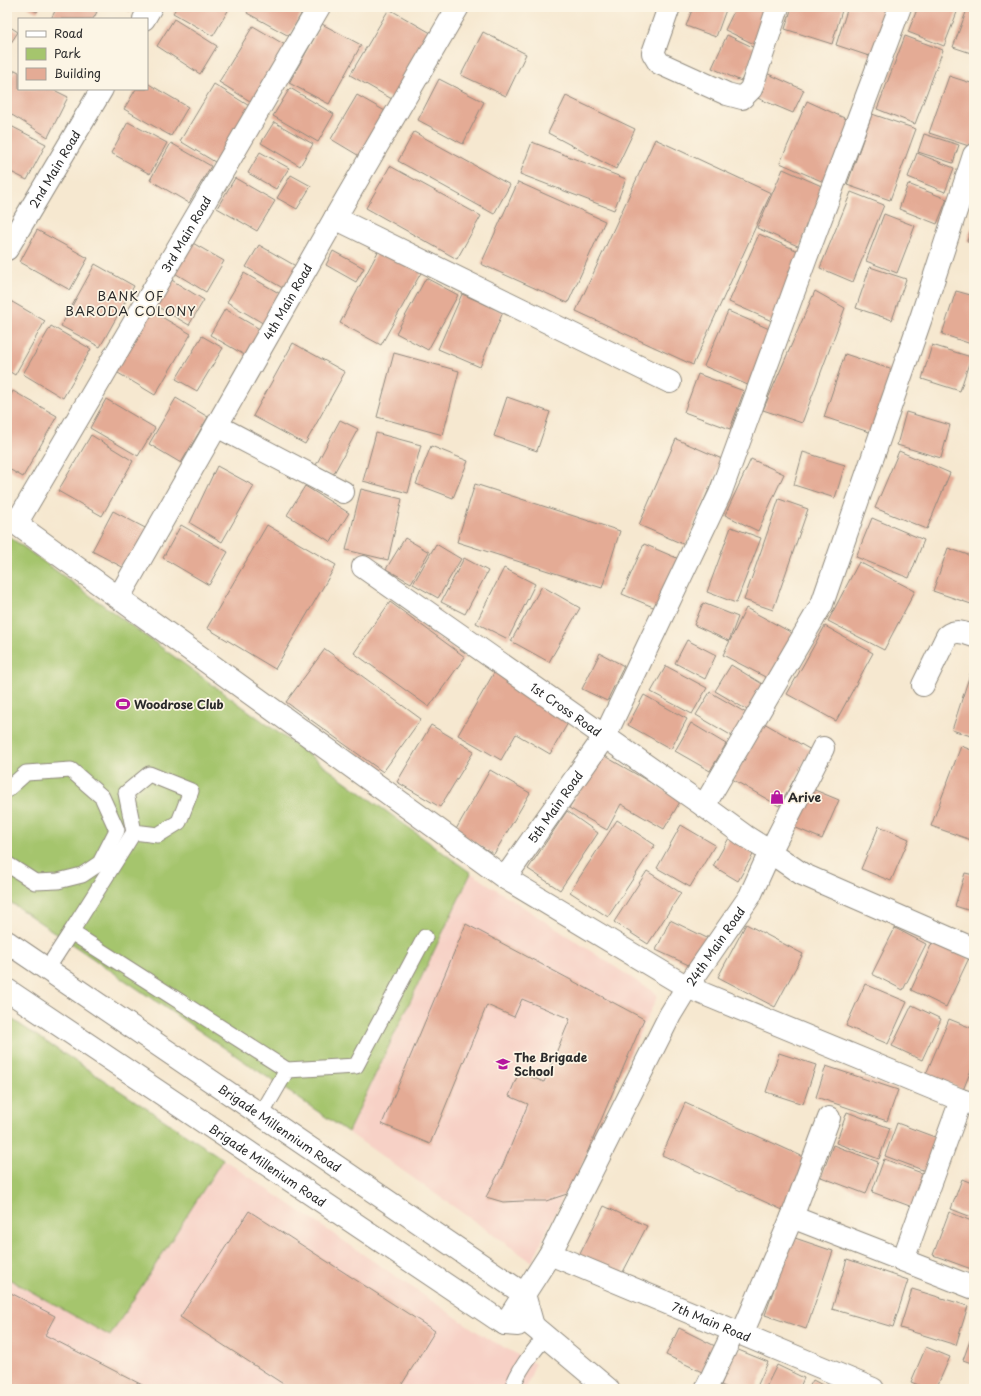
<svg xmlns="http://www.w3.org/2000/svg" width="981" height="1396" font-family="'Playpen Sans',sans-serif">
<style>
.built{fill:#f7d1c6}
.green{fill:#a5c56d;stroke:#68784c}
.building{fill:#e4ab95}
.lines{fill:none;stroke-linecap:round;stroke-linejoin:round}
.service-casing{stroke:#908a7e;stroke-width:17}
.minor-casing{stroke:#908a7e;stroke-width:24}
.tertiary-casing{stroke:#908a7e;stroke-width:24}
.service{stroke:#fff;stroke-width:15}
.minor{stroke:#fff;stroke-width:22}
.tertiary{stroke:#fff;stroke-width:22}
.labels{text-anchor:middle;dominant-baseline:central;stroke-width:3.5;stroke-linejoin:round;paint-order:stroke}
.street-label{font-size:12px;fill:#2b2b2b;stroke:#fcf5e5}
.poi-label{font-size:12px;font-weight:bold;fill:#2b2b2b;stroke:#fcf5e5;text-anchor:start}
.neighbourhood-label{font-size:13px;letter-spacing:1px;fill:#2b2b2b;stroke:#fcf5e5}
</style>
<rect width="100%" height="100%" fill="#fcf5e5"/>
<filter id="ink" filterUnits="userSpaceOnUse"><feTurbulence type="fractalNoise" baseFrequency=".025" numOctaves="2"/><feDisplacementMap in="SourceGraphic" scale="8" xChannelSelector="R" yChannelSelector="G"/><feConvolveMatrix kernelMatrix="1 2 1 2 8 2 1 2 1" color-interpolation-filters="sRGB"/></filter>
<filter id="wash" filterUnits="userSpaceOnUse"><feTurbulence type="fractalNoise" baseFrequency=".012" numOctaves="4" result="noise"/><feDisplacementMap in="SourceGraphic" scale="16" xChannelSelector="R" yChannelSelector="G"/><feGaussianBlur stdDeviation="0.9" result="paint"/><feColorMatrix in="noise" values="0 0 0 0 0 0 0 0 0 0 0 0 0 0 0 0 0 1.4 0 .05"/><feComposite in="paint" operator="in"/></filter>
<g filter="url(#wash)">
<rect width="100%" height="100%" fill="#f6e8d0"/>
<g class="built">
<path d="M471,873L658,995L532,1262L348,1132Z"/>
<path d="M223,1159L485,1337L535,1364L526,1389H7V1278L111,1335Z"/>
</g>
<g class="green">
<path d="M7,535L471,873L348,1132L7,900Z"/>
<path d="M7,1016L223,1159L110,1336L7,1278Z"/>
</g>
<g id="blocks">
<g class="building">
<path d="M27,7H40L37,12Z"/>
<path d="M57,7H86L97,12L93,19H51Z"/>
<path d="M119,7H133L130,12Z"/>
<path d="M177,7H226L229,9L213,36L173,13Z"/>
<path d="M250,7H305L289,36L247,13Z"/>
<path d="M693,7H727L716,37L686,26Z"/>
<path d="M736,7H761L769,11L754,44L725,30Z"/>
<path d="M792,7H843L832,44L785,29Z"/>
<path d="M848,7H895L878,59L836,45Z"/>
<path d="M918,7H959L944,46L908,32Z"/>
<path d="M968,7H974V54L953,47Z"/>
<path d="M389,9L436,36L397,102L350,75Z"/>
<path d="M174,19L217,46L200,74L157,46Z"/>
<path d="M322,24L361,45L329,104L289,83Z"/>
<path d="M7,25L18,32L7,49Z"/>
<path d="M253,26L292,49L258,106L219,82Z"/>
<path d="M483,32L526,54L506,96L461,75Z"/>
<path d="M727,35L757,49L741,81L712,68Z"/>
<path d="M905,36L943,50L915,124L877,109Z"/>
<path d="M15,70L19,72V89H52L68,97L48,137L7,112V85Z"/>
<path d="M766,73L804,90L793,113L755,97Z"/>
<path d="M949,76L974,84V140L972,147L929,133Z"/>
<path d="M439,79L484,102L463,144L418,120Z"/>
<path d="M147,83L188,107L171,136L124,109L136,89H147Z"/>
<path d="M214,84L254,109L220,165L180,141Z"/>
<path d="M290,88L334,114L318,142L273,116Z"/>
<path d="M357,95L392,115L366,160L331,139Z"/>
<path d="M566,96L635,129L616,169L548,133Z"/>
<path d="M807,101L853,122L826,183L780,163Z"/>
<path d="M872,114L916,129L890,200L847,185Z"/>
<path d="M128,122L167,143L150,174L111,153Z"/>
<path d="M274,122L313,144L300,166L261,143Z"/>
<path d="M7,124L46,144L27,180L7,170Z"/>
<path d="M414,132L510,185L494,214L398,161Z"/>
<path d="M924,134L959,145L953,163L918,152Z"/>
<path d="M655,139L771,193L693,365L576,311Z"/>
<path d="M532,142L626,179L614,210L520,174Z"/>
<path d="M171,143L211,166L189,203L150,180Z"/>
<path d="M260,152L289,168L276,189L248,173Z"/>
<path d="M917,153L954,168L945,192L908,177Z"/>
<path d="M390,166L481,216L457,259L366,208Z"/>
<path d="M783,169L826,188L800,247L757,228Z"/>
<path d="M291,175L311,186L297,209L277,198Z"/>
<path d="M235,178L275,201L257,231L217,208Z"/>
<path d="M518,182L605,221L568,303L481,264Z"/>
<path d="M908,184L947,199L937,224L899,209Z"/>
<path d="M851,192L884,205L853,282L820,268Z"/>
<path d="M884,214L915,226L897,273L866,261Z"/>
<path d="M974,222V243L967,241Z"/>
<path d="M37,230L88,258L70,290L20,262Z"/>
<path d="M759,234L805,254L774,322L729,302Z"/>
<path d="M191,242L224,261L206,292L173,272Z"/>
<path d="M259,245L301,269L288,291L246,267Z"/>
<path d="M380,248L422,271L381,345L340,323Z"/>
<path d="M333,251L364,268L356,282L326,265Z"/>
<path d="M95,264L134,286L100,347L61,326Z"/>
<path d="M870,267L906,279L892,320L856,308Z"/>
<path d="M244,273L284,296L266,325L227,302Z"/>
<path d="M426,278L458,295L428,350L396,333Z"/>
<path d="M170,279L204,300L189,325L155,305Z"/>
<path d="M815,291L845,308L802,423L763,410Z"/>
<path d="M956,291L974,296V345L942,334Z"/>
<path d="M462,294L503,312L480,367L438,349Z"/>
<path d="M7,299L45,321L15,375L7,370Z"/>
<path d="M148,309L191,334L155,395L113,370Z"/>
<path d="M225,309L263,331L248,357L210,335Z"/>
<path d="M728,311L774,331L750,386L704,366Z"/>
<path d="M51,326L91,349L63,398L23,374Z"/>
<path d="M202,336L223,348L197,391L176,379Z"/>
<path d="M293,343L345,372L305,444L253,416Z"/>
<path d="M932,345L971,357L960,391L922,379Z"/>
<path d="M394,353L459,371L443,435L377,417Z"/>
<path d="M845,354L893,370L872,433L824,417Z"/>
<path d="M698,374L744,391L730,429L684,412Z"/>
<path d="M13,391L57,416L23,477L7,468V402Z"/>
<path d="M507,397L550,412L537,451L494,436Z"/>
<path d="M176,398L208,417L181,463L149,444Z"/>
<path d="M106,399L155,428L138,456L90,428Z"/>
<path d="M906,412L950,425L941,458L897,445Z"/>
<path d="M340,420L358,429L333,475L316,465Z"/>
<path d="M376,433L421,445L408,493L363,481Z"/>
<path d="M91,435L133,461L102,516L58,491Z"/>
<path d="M676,439L722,459L685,545L639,525Z"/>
<path d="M431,446L468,461L453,498L416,484Z"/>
<path d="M899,451L950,473L927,529L875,508Z"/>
<path d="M803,452L845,465L835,498L794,485Z"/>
<path d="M751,459L784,474L758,531L725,515Z"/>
<path d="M217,466L254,486L222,542L190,523Z"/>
<path d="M475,484L620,531L602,588L457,542Z"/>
<path d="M305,486L349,513L331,542L287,515Z"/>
<path d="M361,489L402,499L388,560L346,550Z"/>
<path d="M779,499L808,509L773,610L744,600Z"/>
<path d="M113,511L149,530L128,570L92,551Z"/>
<path d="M872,518L924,540L909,578L856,557Z"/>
<path d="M181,525L228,552L209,585L163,558Z"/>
<path d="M267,525L336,565L275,669L207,628Z"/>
<path d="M731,527L761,538L736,603L707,592Z"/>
<path d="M405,538L429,552L411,583L386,569Z"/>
<path d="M436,544L461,559L438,598L413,584Z"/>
<path d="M644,544L679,559L658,609L622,594Z"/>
<path d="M948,548L974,557V605L933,591Z"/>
<path d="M464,558L488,571L465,614L441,602Z"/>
<path d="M859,562L915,591L884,650L828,621Z"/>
<path d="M504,568L535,584L508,639L476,623Z"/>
<path d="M542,586L580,608L549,662L511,641Z"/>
<path d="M390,602L465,657L429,707L354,653Z"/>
<path d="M703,603L738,617L729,641L694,625Z"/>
<path d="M746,608L794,634L771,680L723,655Z"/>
<path d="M825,626L873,653L836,721L787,694Z"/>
<path d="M687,640L716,655L705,679L675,663Z"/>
<path d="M325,649L421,719L383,772L286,702Z"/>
<path d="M600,653L624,666L607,701L582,689Z"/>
<path d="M974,662V737L952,730Z"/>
<path d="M731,665L764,685L749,711L715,691Z"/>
<path d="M666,666L707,688L692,714L651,692Z"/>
<path d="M495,671L572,716L550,754L516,734L501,760L458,735Z"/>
<path d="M710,692L748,714L734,737L696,715Z"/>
<path d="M644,695L687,719L671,749L628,725Z"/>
<path d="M691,723L726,744L710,771L675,751Z"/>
<path d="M764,723L811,750L779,806L732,779Z"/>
<path d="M431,725L474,751L440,807L397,782Z"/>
<path d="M961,746L974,751V841L931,826Z"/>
<path d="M601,754L681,800L664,829L621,804L607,830L569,808Z"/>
<path d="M490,770L530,793L494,854L455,831Z"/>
<path d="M810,788L839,800L822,839L794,827Z"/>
<path d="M567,811L598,833L560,890L528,869Z"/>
<path d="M617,820L655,845L608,917L570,892Z"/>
<path d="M681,825L715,845L690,887L657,868Z"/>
<path d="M879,826L909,839L891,881L861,869Z"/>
<path d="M729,838L754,853L738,881L713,866Z"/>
<path d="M647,871L681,893L648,944L614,922Z"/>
<path d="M965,873L974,875V912L955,906Z"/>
<path d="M670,920L707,938L693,967L656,950Z"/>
<path d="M466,924L644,1019L570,1193L546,1201H523L503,1202L486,1197L503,1165L528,1104L509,1096L519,1072L544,1082L570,1019L522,999L514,1017L487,1005L430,1144L382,1124Z"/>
<path d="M746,924L803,954L775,1007L718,977Z"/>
<path d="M895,928L926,944L903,990L872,974Z"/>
<path d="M933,941L969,958L946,1007L911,990Z"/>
<path d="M865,984L907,1002L888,1044L846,1026Z"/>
<path d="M912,1005L941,1019L922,1060L892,1046Z"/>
<path d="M949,1019L974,1029V1063L963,1090L926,1074Z"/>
<path d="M779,1053L816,1065L803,1104L766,1092Z"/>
<path d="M826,1066L898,1090L887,1121L816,1097Z"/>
<path d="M685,1103L808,1159L785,1211L662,1155Z"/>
<path d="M847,1112L890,1128L879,1159L836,1143Z"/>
<path d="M897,1123L940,1139L928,1172L885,1156Z"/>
<path d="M833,1145L878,1162L866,1194L821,1177Z"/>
<path d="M884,1159L927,1175L915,1208L872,1192Z"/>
<path d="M962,1179L974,1184V1218L951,1209Z"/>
<path d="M604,1206L647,1226L622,1274L579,1256Z"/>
<path d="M249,1211L435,1331L399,1389H291L180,1317Z"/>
<path d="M949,1212L974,1222V1270L933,1255Z"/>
<path d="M792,1237L833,1251L806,1329L765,1315Z"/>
<path d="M847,1259L908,1280L893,1327L832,1309Z"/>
<path d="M912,1289L968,1306L956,1345L900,1328Z"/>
<path d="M7,1291L55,1316L45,1335L150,1389H7Z"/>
<path d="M679,1328L715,1346L702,1372L666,1355Z"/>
<path d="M974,1330V1364L963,1360Z"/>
<path d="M926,1347L950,1357L936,1389H928L911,1382Z"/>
<path d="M736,1349L768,1362L756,1389H730L721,1385Z"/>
<path d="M777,1365L804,1378L799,1389H765Z"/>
<path d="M813,1380L830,1389H808Z"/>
</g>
</g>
</g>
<g filter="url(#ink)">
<use href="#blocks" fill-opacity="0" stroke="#908a7e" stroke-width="1"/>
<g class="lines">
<defs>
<g id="service">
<path d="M7,790L26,773L71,770L102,797L117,830L100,863L82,875L58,881L35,882L7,864"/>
<path d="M134,832L126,793L149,774L191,791L179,822L158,835L134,832L71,932L287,1070"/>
<path d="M47,969L71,932"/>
<path d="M261,1115L287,1070L356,1066L425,937"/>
<path d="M512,1389C518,1369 533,1352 546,1336"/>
</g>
<g id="minor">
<path d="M669,7L653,53L659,63L727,94L742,98L751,89L778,7"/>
<path d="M144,19L151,7"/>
<path d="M335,218L670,382"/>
<path id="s1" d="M7,249L102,89"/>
<path d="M217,426L343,492"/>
<path d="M7,517L505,878L687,987"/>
<path id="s2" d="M16,524L319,7"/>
<path id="s3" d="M363,567L704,806L745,836L770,852L823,748"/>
<path id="s4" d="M119,597L335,218L458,7"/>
<path d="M923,685L947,636C956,629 964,633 974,636"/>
<path d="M704,806L822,604L922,315L974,155"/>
<path id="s5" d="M505,878L605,736L720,494L806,258L900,7"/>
<path d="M792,1217L829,1118"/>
<path id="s6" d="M550,1254L873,1389"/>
<path d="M903,1260L961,1100"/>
<path d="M742,1334L792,1217L974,1288"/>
<path d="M706,1389L734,1331"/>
</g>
<g id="tertiary">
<path id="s7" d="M7,942L524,1294L533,1326"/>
<path d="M687,987L961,1100L974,1104"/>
<path id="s8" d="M7,990L497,1319L505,1324L518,1325"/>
<path id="s9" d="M505,1324L550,1254L670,1015L687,987L750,896L770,852L802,874L974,949"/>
<path d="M533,1326L608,1389"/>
</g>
</defs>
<use href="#service" class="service-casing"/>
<use href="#minor" class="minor-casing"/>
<use href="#tertiary" class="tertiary-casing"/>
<use href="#service" class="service"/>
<use href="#minor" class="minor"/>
<use href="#tertiary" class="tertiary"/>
</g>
</g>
<defs>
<symbol id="stadium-bare" viewBox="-9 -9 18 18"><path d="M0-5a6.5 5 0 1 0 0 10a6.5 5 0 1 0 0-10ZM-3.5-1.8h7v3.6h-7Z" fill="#b5179e" stroke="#fcf5e5" stroke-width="2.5" paint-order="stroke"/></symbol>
<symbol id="shop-bare" viewBox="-9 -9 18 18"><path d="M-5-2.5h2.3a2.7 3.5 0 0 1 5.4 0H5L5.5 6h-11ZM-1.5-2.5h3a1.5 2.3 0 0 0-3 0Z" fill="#b5179e" stroke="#fcf5e5" stroke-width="2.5" paint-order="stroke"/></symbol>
<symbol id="school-bare" viewBox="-9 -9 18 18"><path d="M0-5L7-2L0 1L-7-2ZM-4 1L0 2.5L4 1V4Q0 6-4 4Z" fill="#b5179e" stroke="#fcf5e5" stroke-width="2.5" paint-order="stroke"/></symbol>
</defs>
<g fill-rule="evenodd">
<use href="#stadium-bare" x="113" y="694" width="20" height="20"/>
<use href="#shop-bare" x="767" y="787" width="20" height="20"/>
<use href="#school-bare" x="493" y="1054" width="20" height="20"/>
</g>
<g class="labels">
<g class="street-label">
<text stroke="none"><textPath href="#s1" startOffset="93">2nd Main Road</textPath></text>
<text stroke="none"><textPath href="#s2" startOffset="336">3rd Main Road</textPath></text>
<text stroke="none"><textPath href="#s4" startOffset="340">4th Main Road</textPath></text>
<text stroke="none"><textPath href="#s3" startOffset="248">1st Cross Road</textPath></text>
<text stroke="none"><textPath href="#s5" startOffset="87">5th Main Road</textPath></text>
<text stroke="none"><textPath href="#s9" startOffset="433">24th Main Road</textPath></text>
<text stroke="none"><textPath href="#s7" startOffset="330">Brigade Millennium Road</textPath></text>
<text stroke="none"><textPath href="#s8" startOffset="314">Brigade Millenium Road</textPath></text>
<text stroke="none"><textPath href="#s6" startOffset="175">7th Main Road</textPath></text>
</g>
<g class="poi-label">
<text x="134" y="704">Woodrose Club</text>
<text x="788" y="797">Arive</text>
<text x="514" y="1057">The Brigade<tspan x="514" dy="14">School</tspan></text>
</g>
<g class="neighbourhood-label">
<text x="131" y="295">BANK OF<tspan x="131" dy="15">BARODA COLONY</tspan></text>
</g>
</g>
<rect width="981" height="1396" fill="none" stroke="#fcf5e5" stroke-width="24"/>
<rect x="18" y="18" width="130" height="72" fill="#fcf5e5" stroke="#a8a49b"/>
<rect x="26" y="31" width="20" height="6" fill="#ffffff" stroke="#a8a49b"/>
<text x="54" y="38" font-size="12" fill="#2b2b2b">Road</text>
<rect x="26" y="48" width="20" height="12" fill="#a5c56d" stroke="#a8a49b"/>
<text x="54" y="58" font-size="12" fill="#2b2b2b">Park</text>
<rect x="26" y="68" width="20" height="12" fill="#e4ab95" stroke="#a8a49b"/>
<text x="54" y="78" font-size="12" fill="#2b2b2b">Building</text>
</svg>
